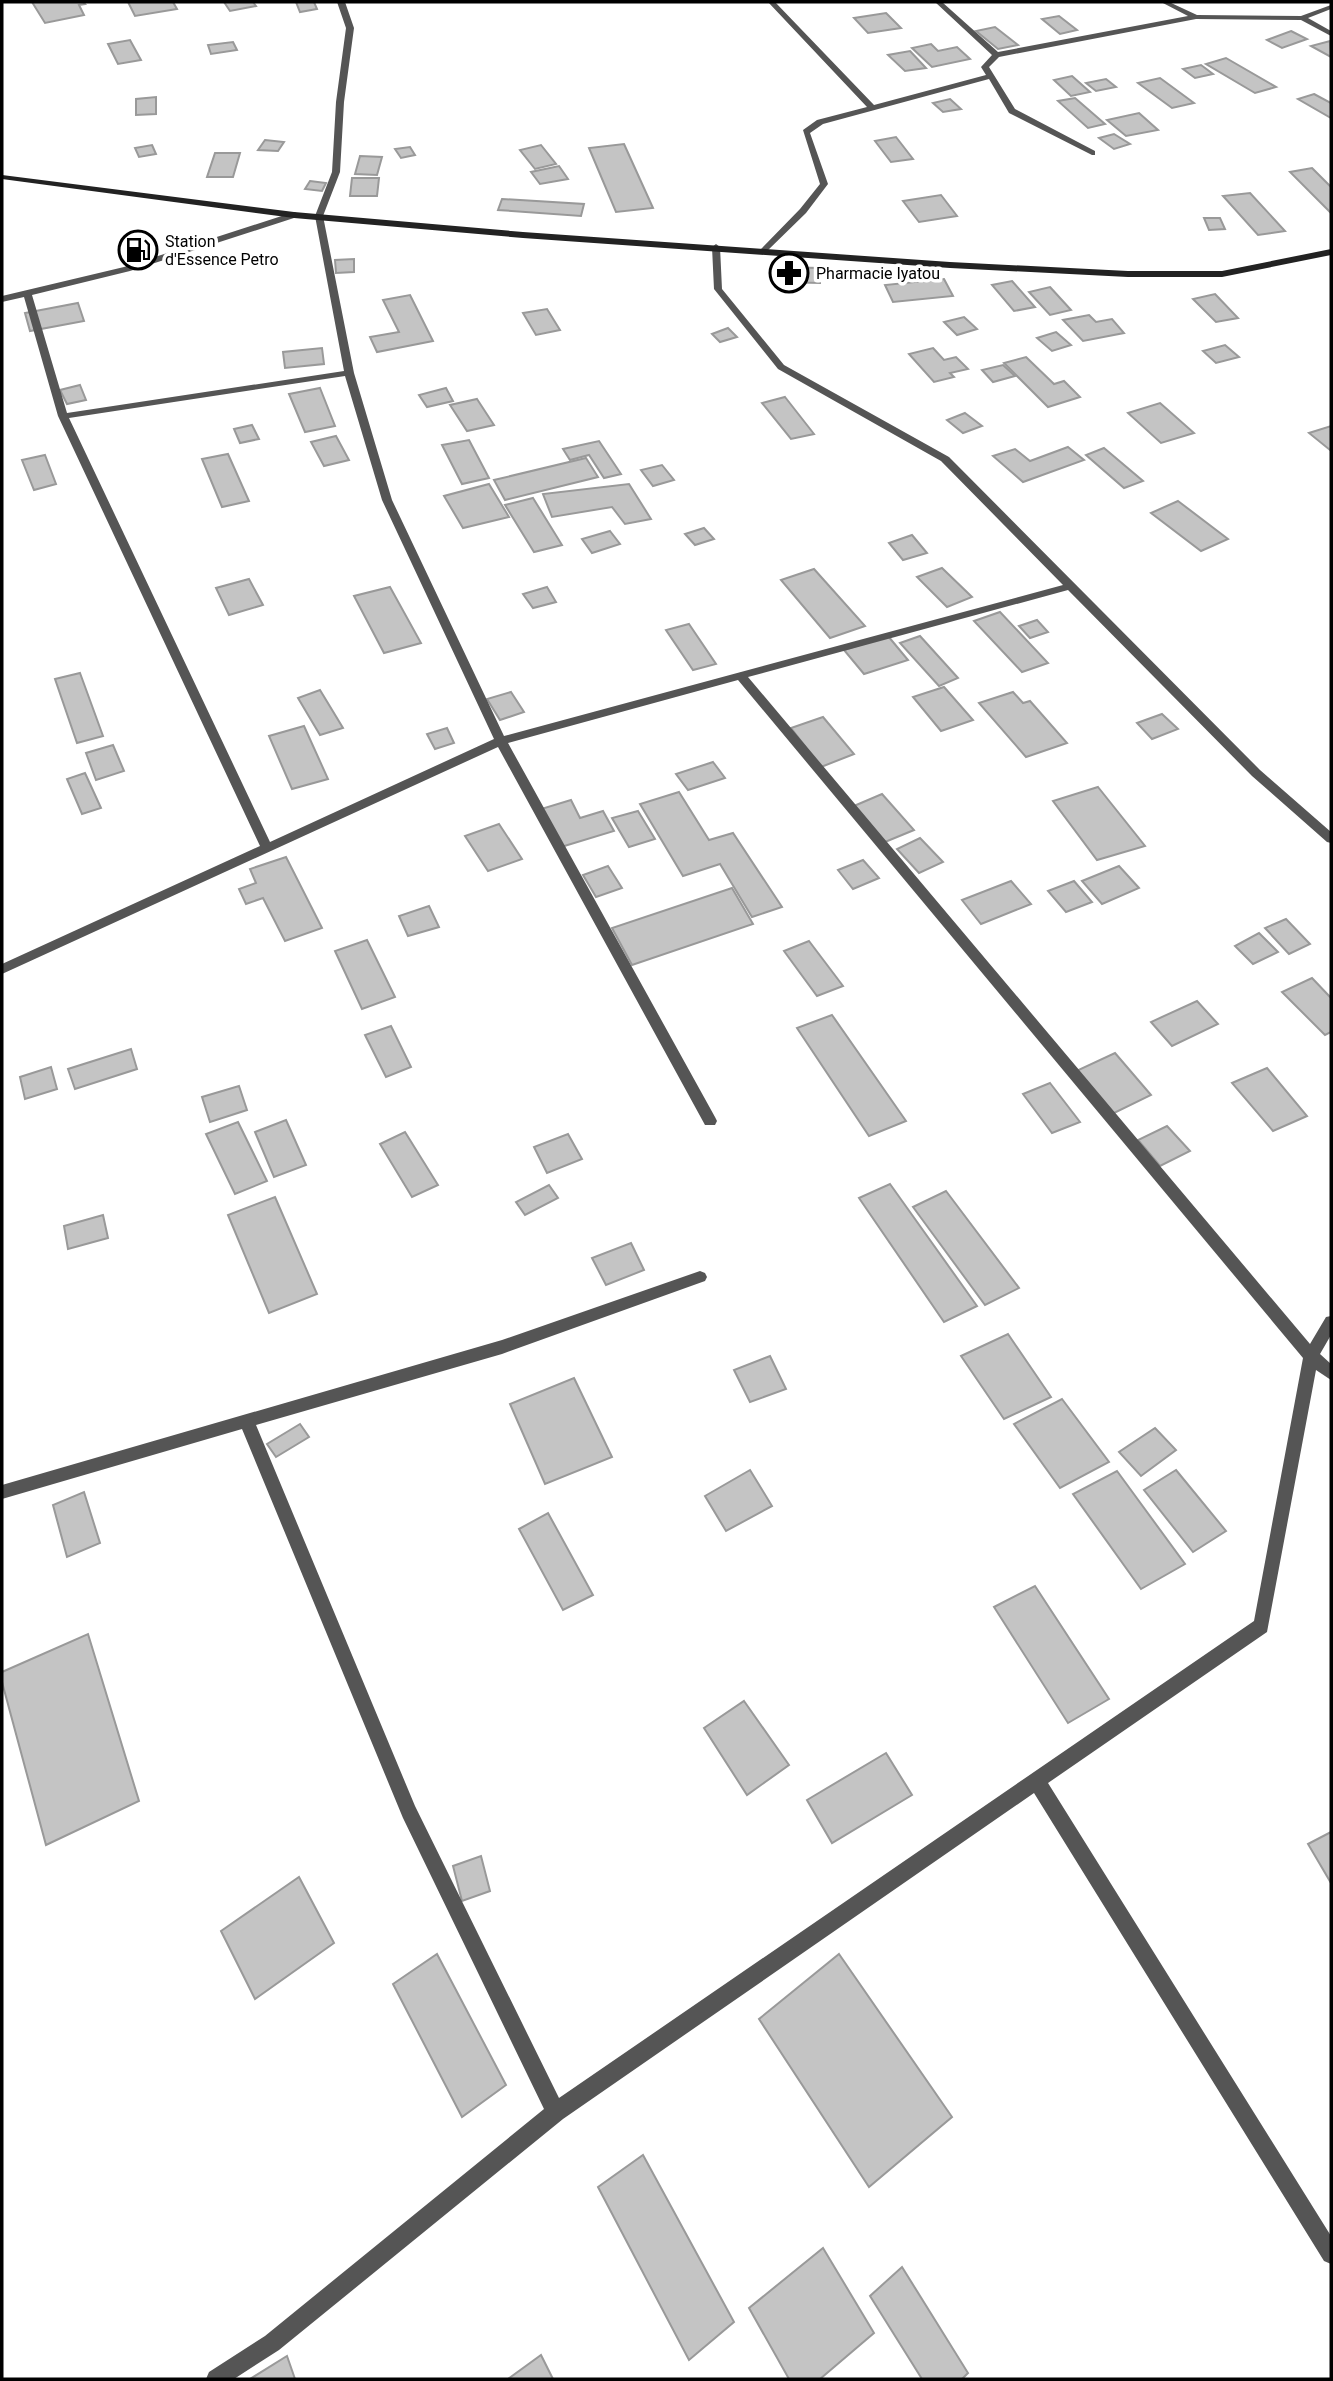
<svg xmlns="http://www.w3.org/2000/svg" width="1333" height="2381" font-family="Roboto,sans-serif">
<style>
.building{fill:#c4c4c4;stroke:#999;stroke-width:2}
.lines{fill:none;stroke-linecap:round;stroke-linejoin:round}
.street{fill:#555;fill-rule:evenodd}
.secondary{fill:#222;fill-rule:evenodd}
.labels{text-anchor:middle;dominant-baseline:central;stroke-width:7;stroke-linejoin:round;paint-order:stroke}
.far-poi-label{font-size:16px;fill:#000;stroke:#fff;text-anchor:start}
</style>
<rect width="100%" height="100%" fill="#fff"/>
<g class="building">
<path d="M32,2H83L85,4L79,5L84,15L45,23Z"/>
<path d="M128,2H173L177,9L135,16Z"/>
<path d="M224,2H253L256,6L230,11Z"/>
<path d="M296,2H314L317,9L300,12Z"/>
<path d="M886,13L901,28L868,33L854,18Z"/>
<path d="M1059,16L1077,30L1060,34L1042,19Z"/>
<path d="M995,27L1018,45L998,49L976,31Z"/>
<path d="M1291,31L1307,39L1282,48L1267,40Z"/>
<path d="M130,40L141,60L118,64L108,44Z"/>
<path d="M1330,41L1331,57L1311,46Z"/>
<path d="M233,42L237,50L211,54L208,45Z"/>
<path d="M931,44L938,51L957,47L970,59L932,67L912,48Z"/>
<path d="M910,51L926,68L905,71L888,55Z"/>
<path d="M1226,58L1276,87L1255,93L1206,64Z"/>
<path d="M1201,65L1213,74L1195,78L1183,69Z"/>
<path d="M1072,76L1090,92L1071,96L1054,80Z"/>
<path d="M1160,78L1194,103L1172,108L1138,83Z"/>
<path d="M1106,79L1116,87L1096,91L1086,83Z"/>
<path d="M1314,94L1331,103V118L1298,99Z"/>
<path d="M156,97V114L136,115V99Z"/>
<path d="M1075,98L1105,124L1088,128L1058,101Z"/>
<path d="M950,99L961,109L943,112L933,103Z"/>
<path d="M1139,113L1158,130L1126,136L1107,120Z"/>
<path d="M1114,134L1130,144L1114,149L1099,138Z"/>
<path d="M896,137L913,159L891,162L875,141Z"/>
<path d="M265,140L284,142L278,151L258,150Z"/>
<path d="M624,144L653,208L616,212L589,148Z"/>
<path d="M152,145L156,154L139,157L135,148Z"/>
<path d="M541,145L556,164L535,169L520,150Z"/>
<path d="M410,147L415,155L401,158L395,149Z"/>
<path d="M215,153H240L233,177H207Z"/>
<path d="M360,156L382,157L377,175L355,174Z"/>
<path d="M559,166L568,179L540,184L531,172Z"/>
<path d="M1312,168L1331,187V213L1290,172Z"/>
<path d="M352,178H379L377,196H350Z"/>
<path d="M310,181L326,183L322,191L305,189Z"/>
<path d="M1250,193L1285,231L1258,235L1223,196Z"/>
<path d="M941,195L957,216L919,222L903,201Z"/>
<path d="M502,199L584,204L581,216L498,210Z"/>
<path d="M1204,218H1220L1225,229L1209,230Z"/>
<path d="M354,259V272L336,273L335,260Z"/>
<path d="M777,267L819,268L820,283L777,282Z"/>
<path d="M944,279L953,296L893,302L885,285Z"/>
<path d="M1012,281L1035,307L1014,311L992,285Z"/>
<path d="M1050,287L1071,310L1050,315L1029,292Z"/>
<path d="M1215,294L1238,318L1216,322L1193,299Z"/>
<path d="M410,295L433,341L377,352L370,337L399,332L383,300Z"/>
<path d="M78,303L84,321L30,331L25,313Z"/>
<path d="M547,309L560,330L536,335L523,313Z"/>
<path d="M1089,315L1096,322L1112,319L1124,333L1083,341L1063,320Z"/>
<path d="M964,317L977,329L957,335L944,322Z"/>
<path d="M728,328L737,337L720,342L712,334Z"/>
<path d="M1056,332L1071,345L1052,351L1037,338Z"/>
<path d="M1225,345L1239,357L1216,363L1203,351Z"/>
<path d="M322,348L324,364L285,368L283,352Z"/>
<path d="M933,348L944,360L956,357L968,369L950,373L954,377L934,382L909,354Z"/>
<path d="M1026,357L1054,384L1064,381L1080,397L1048,407L1004,363Z"/>
<path d="M1003,365L1015,376L993,382L982,370Z"/>
<path d="M80,385L86,400L67,404L60,390Z"/>
<path d="M320,388L335,426L305,432L289,394Z"/>
<path d="M446,388L453,401L427,407L419,395Z"/>
<path d="M785,397L814,434L791,439L762,403Z"/>
<path d="M477,399L494,425L467,431L450,405Z"/>
<path d="M1160,403L1194,433L1161,443L1128,413Z"/>
<path d="M965,413L982,426L963,433L947,420Z"/>
<path d="M252,425L259,439L240,443L234,429Z"/>
<path d="M1331,426V449L1330,450L1309,433Z"/>
<path d="M336,436L349,460L324,466L311,442Z"/>
<path d="M469,440L489,478L462,484L442,445Z"/>
<path d="M599,441L621,474L604,478L589,455L570,460L563,449Z"/>
<path d="M1068,447L1084,460L1023,482L993,456L1015,449L1030,461Z"/>
<path d="M1104,448L1143,481L1124,488L1086,455Z"/>
<path d="M228,454L249,501L222,507L202,459Z"/>
<path d="M45,455L56,484L34,490L22,460Z"/>
<path d="M586,458L598,477L505,500L494,480Z"/>
<path d="M662,465L674,480L653,486L641,470Z"/>
<path d="M489,484L509,517L463,528L444,496Z"/>
<path d="M629,484L651,519L625,524L612,507L552,517L543,494Z"/>
<path d="M533,498L562,545L534,552L505,505Z"/>
<path d="M1178,501L1228,539L1201,551L1151,513Z"/>
<path d="M704,528L714,539L695,545L685,534Z"/>
<path d="M610,531L620,544L592,553L582,539Z"/>
<path d="M912,535L927,553L903,560L889,543Z"/>
<path d="M942,568L972,597L947,607L917,577Z"/>
<path d="M814,569L865,626L830,638L781,580Z"/>
<path d="M249,579L263,605L229,615L216,588Z"/>
<path d="M390,587L421,643L384,653L354,596Z"/>
<path d="M547,587L556,602L533,608L523,594Z"/>
<path d="M1000,612L1048,663L1022,672L974,621Z"/>
<path d="M1037,620L1048,632L1030,638L1019,626Z"/>
<path d="M689,624L716,664L693,670L666,630Z"/>
<path d="M888,636L908,660L864,674L844,650Z"/>
<path d="M920,636L958,678L939,686L900,643Z"/>
<path d="M80,673L103,736L77,743L55,679Z"/>
<path d="M944,687L973,720L941,731L913,697Z"/>
<path d="M320,690L343,728L320,735L298,698Z"/>
<path d="M511,692L524,712L500,720L487,699Z"/>
<path d="M1013,692L1023,703L1030,701L1067,743L1026,757L979,703Z"/>
<path d="M1162,714L1178,729L1152,739L1137,723Z"/>
<path d="M823,717L854,754L821,767L791,728Z"/>
<path d="M304,726L328,779L292,789L269,736Z"/>
<path d="M447,728L454,743L435,749L427,734Z"/>
<path d="M113,745L124,771L96,780L86,753Z"/>
<path d="M713,762L725,778L688,790L676,774Z"/>
<path d="M85,773L101,808L82,814L67,779Z"/>
<path d="M1098,787L1145,846L1097,860L1053,801Z"/>
<path d="M679,792L709,840L733,833L782,907L752,917L720,864L683,876L640,804Z"/>
<path d="M882,794L914,830L885,842L854,806Z"/>
<path d="M571,800L580,818L603,811L614,831L561,847L541,809Z"/>
<path d="M638,811L655,839L629,847L612,818Z"/>
<path d="M499,824L522,859L488,871L465,836Z"/>
<path d="M920,838L943,862L919,873L897,849Z"/>
<path d="M286,857L322,928L285,941L263,898L246,904L239,889L256,883L250,869Z"/>
<path d="M863,860L879,878L853,889L838,870Z"/>
<path d="M608,866L622,888L596,897L583,875Z"/>
<path d="M1119,866L1139,888L1102,904L1082,881Z"/>
<path d="M1011,881L1031,904L981,924L962,900Z"/>
<path d="M1074,881L1092,902L1066,912L1048,891Z"/>
<path d="M732,888L753,924L632,965L612,928Z"/>
<path d="M429,906L439,927L408,936L399,916Z"/>
<path d="M1286,919L1310,944L1289,954L1265,928Z"/>
<path d="M1259,933L1278,952L1253,964L1235,946Z"/>
<path d="M367,940L395,997L362,1009L335,951Z"/>
<path d="M809,941L843,986L817,996L784,951Z"/>
<path d="M1312,978L1331,998V1032L1325,1035L1282,992Z"/>
<path d="M1197,1001L1218,1024L1172,1046L1151,1022Z"/>
<path d="M832,1015L906,1121L869,1136L797,1028Z"/>
<path d="M391,1026L411,1067L386,1077L365,1035Z"/>
<path d="M131,1049L137,1069L75,1089L68,1069Z"/>
<path d="M1115,1053L1151,1095L1110,1115L1074,1072Z"/>
<path d="M51,1067L57,1089L25,1099L20,1077Z"/>
<path d="M1267,1068L1307,1116L1273,1131L1232,1083Z"/>
<path d="M1050,1083L1080,1122L1052,1133L1023,1094Z"/>
<path d="M239,1086L247,1110L210,1122L202,1097Z"/>
<path d="M286,1120L306,1165L274,1177L255,1132Z"/>
<path d="M238,1122L267,1181L235,1194L206,1134Z"/>
<path d="M1167,1126L1190,1151L1160,1166L1138,1140Z"/>
<path d="M405,1132L438,1185L412,1197L380,1144Z"/>
<path d="M568,1134L582,1159L547,1173L534,1147Z"/>
<path d="M890,1184L977,1306L944,1322L859,1198Z"/>
<path d="M549,1185L558,1198L525,1215L516,1202Z"/>
<path d="M946,1191L1019,1288L985,1305L913,1207Z"/>
<path d="M275,1197L317,1294L269,1313L228,1215Z"/>
<path d="M103,1215L108,1238L68,1249L64,1226Z"/>
<path d="M631,1243L644,1270L606,1285L592,1258Z"/>
<path d="M1008,1334L1051,1397L1004,1419L961,1356Z"/>
<path d="M770,1356L786,1389L750,1402L734,1370Z"/>
<path d="M574,1378L612,1457L545,1484L510,1404Z"/>
<path d="M1062,1399L1109,1462L1060,1488L1014,1424Z"/>
<path d="M300,1424L309,1437L276,1457L267,1444Z"/>
<path d="M1155,1428L1176,1450L1141,1476L1119,1452Z"/>
<path d="M750,1470L772,1506L726,1531L705,1496Z"/>
<path d="M1176,1470L1226,1531L1193,1552L1144,1490Z"/>
<path d="M1117,1471L1185,1564L1141,1589L1073,1494Z"/>
<path d="M84,1492L100,1543L67,1557L53,1505Z"/>
<path d="M548,1513L593,1595L563,1610L519,1529Z"/>
<path d="M1035,1586L1109,1699L1068,1723L994,1607Z"/>
<path d="M88,1634L139,1801L46,1845L2,1682V1672Z"/>
<path d="M744,1701L789,1765L747,1795L704,1728Z"/>
<path d="M886,1753L912,1795L832,1843L807,1800Z"/>
<path d="M1331,1832V1883L1308,1844Z"/>
<path d="M481,1856L490,1891L462,1901L453,1866Z"/>
<path d="M299,1877L334,1943L255,1999L221,1931Z"/>
<path d="M437,1954L506,2085L462,2117L393,1984Z"/>
<path d="M839,1954L952,2117L869,2187L759,2019Z"/>
<path d="M643,2155L734,2322L689,2360L598,2187Z"/>
<path d="M823,2248L874,2333L820,2379H789L749,2308Z"/>
<path d="M902,2267L968,2373L962,2379H922L870,2296Z"/>
<path d="M541,2355L553,2379H508Z"/>
<path d="M287,2356L295,2379H250Z"/>
</g>
<g class="lines">
<g class="street">
<path d="M337,2H345L354,28L344,102L340,172L323,216L354,373L392,500L504,736L1063,585L941,461L778,369L714,289L712,247L716,244L720,247L722,289L784,365L949,457L1260,770L1331,832V843L1327,842L1252,776L1068,590L748,677L1310,1344L1326,1317L1331,1316V1335L1320,1354L1331,1364V1380L1316,1370L1267,1632L1048,1783L1331,2236V2264L1324,2261L1034,1793L563,2119L279,2350L234,2379H206L209,2372L265,2336L544,2109L403,1818L242,1429L2,1499V1485L502,1340L700,1271L705,1273L707,1277L705,1281L502,1354L256,1425L415,1806L559,2098L1254,1621L1303,1358L738,680L508,743L715,1117L717,1121L715,1125H705L498,747L2,974V964L260,846L58,416L24,297L2,302V296L124,267L294,212L297,213V217L130,271L32,295L67,413L344,371L315,216L332,172L336,102L346,28ZM345,376L382,500L494,739L270,842L69,418Z"/>
<path d="M768,2H775L874,105L986,75L981,67L992,55L935,2H942L998,52L1188,16L1161,2H1169L1197,15L1301,16L1331,5V9L1308,18L1331,31V36L1301,20L1196,19L999,57L989,67L1015,109L1095,151V155H1092L1009,113L989,79L823,124L810,133L828,184L806,213L764,254L760,251L761,249L800,209L820,184L803,130L817,120L867,107Z"/>
</g>
<path class="secondary" d="M2,175L294,212L523,232L950,262L1128,271H1222L1331,249V255L1222,277H1128L950,268L523,238L294,218L2,179Z"/>
</g>
<defs>
<symbol id="fuel-ring" viewBox="-11 -11 22 22"><circle r="9.5" fill="#fff" stroke="#000" stroke-width="1.5"/><path d="M-5.5-6h7V0h2V4h1.3V-2.5L3-4.5l.8-.8L6-3V5H2.5V1h-1V6h-7ZM-4.2-4.7v3.2H.2V-4.7Z" fill="#000"/></symbol>
<symbol id="pharmacy-ring" viewBox="-11 -11 22 22"><circle r="9.5" fill="#fff" stroke="#000" stroke-width="1.5"/><path d="M-2-6h4v4h4v4h-4v4h-4v-4h-4v-4h4Z" fill="#000"/></symbol>
</defs>
<g fill-rule="evenodd">
<use href="#fuel-ring" x="116" y="228" width="44" height="44"/>
<use href="#pharmacy-ring" x="767" y="251" width="44" height="44"/>
</g>
<g class="labels">
<g class="far-poi-label">
<text x="165" y="241">Station<tspan x="165" dy="18">d'Essence Petro</tspan></text>
<text x="816" y="273">Pharmacie Iyatou</text>
</g>
</g>
<rect width="1333" height="2381" fill="none" stroke="#000000" stroke-width="7"/>
</svg>
